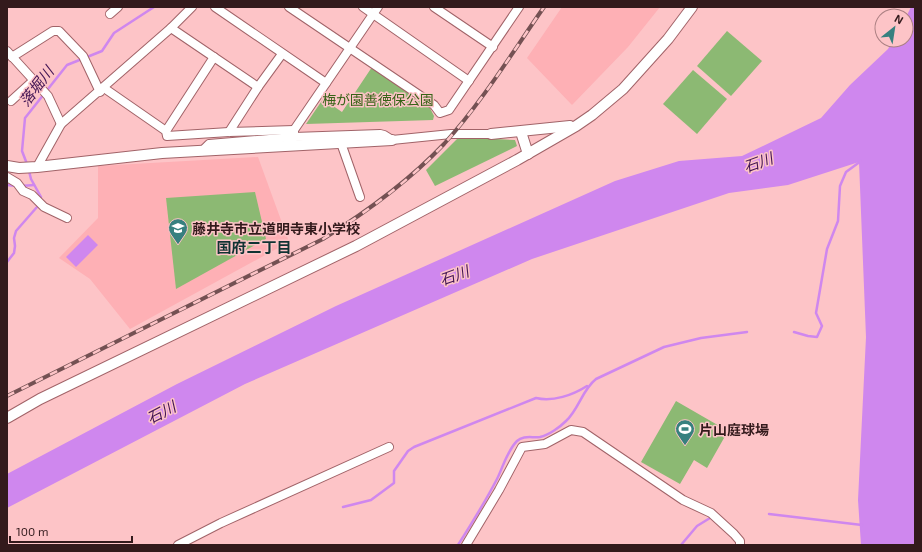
<svg xmlns="http://www.w3.org/2000/svg" width="922" height="552" font-family="'Exo 2','Noto Sans JP',sans-serif">
<style>
.built{fill:#feb0b5}
.green{fill:#8cb973}
.water{fill:#cf87ee}
.lines{fill:none;stroke-linecap:round;stroke-linejoin:round}
.stream{stroke:#cf87ee;stroke-width:2.5}
.minor-casing{stroke:#a16368;stroke-width:10}
.tertiary-casing{stroke:#a16368;stroke-width:12}
.minor{stroke:#fff;stroke-width:8}
.tertiary{stroke:#fff;stroke-width:10}
.rail-casing{stroke:#745153;stroke-width:4}
.rail{stroke:#fdc4c7;stroke-width:2.5;stroke-dasharray:8;stroke-linecap:butt}
.labels{text-anchor:middle;dominant-baseline:central;stroke-width:3;stroke-linejoin:round;paint-order:stroke}
.park-label{font-size:14px;fill:#376317;stroke:#fdc4c7}
.poi-label{font-size:14px;font-weight:bold;fill:#331a1c;stroke:#fdc4c7;text-anchor:start}
.water-label{font-size:15px;font-style:italic;fill:#421454;stroke:#fdc4c7}
.neighbourhood-label{font-size:15px;font-weight:bold;fill:#103333;stroke:#fdc4c7}
</style>
<rect width="100%" height="100%" fill="#fdc4c7"/>
<g class="built">
<path d="M562,7H660L628,47L572,105L527,58Z"/>
<path d="M258,157L289,242L130,329L90,279L59,258L98,218V166Z"/>
</g>
<g class="green">
<path d="M727,31L762,61L731,96L697,66Z"/>
<path d="M372,67L429,106L434,116L433,120L306,124L323,99L342,112Z"/>
<path d="M693,70L727,99L697,134L663,104Z"/>
<path d="M459,137L515,140L517,146L435,186L426,170Z"/>
<path d="M255,192L266,239L176,289L166,198Z"/>
<path d="M676,401L728,431L707,468L694,460L680,484L641,462Z"/>
</g>
<g class="water">
<path d="M911,7H915V545H861L858,500L866,337L859,162L788,185L729,193L532,259L245,384L7,508V474L177,384L336,306L615,181L679,161L742,156L821,118L850,85L888,49L893,40H906V17Z"/>
<path d="M88,235L98,245L76,267L66,257Z"/>
</g>
<g class="lines">
<g class="stream">
<path d="M27,164L22,151L25,118L67,65L102,51L114,33L154,7"/>
<path d="M7,185L16,186"/>
<path d="M21,186L34,185"/>
<path d="M7,262L14,253L15,246L14,238L16,231L37,207L41,197L31,179L29,171"/>
<path d="M794,332L808,336L817,337L822,326L816,313L827,249L838,221L840,186L846,172L861,161"/>
<path d="M343,507L371,500L394,483V471L408,451L414,447L536,398C553,402 573,395 587,386"/>
<path d="M769,514L862,525"/>
<path d="M458,545C472,523 485,502 497,479C503,467 507,451 517,441C523,435 532,438 540,437C549,435 560,427 566,421C579,409 582,390 596,379L664,347L701,338L747,332"/>
<path d="M681,545L697,526L710,518"/>
</g>
<defs>
<g id="minor">
<path d="M215,7L326,83"/>
<path d="M289,7L434,105L440,113L449,110L519,7"/>
<path d="M363,7L469,81"/>
<path d="M434,7L493,47"/>
<path d="M110,14L118,7"/>
<path d="M171,28L258,87"/>
<path d="M7,51L48,96L61,124"/>
<path d="M12,57L53,31H59L83,56L100,92"/>
<path d="M104,88L166,131L167,136L229,132L294,130V137"/>
<path d="M11,101L33,81"/>
<path d="M294,130L378,7"/>
<path d="M166,131L214,57"/>
<path d="M229,132L258,87L282,54"/>
<path d="M341,143L360,197"/>
<path d="M202,151L209,144L294,137L380,134L384,135L392,140L451,134H491"/>
<path d="M37,167L61,124L171,28L192,7"/>
<path d="M7,177L17,183L23,191L32,195L44,207L67,218"/>
<path d="M178,545L221,523L389,447"/>
<path d="M466,545L499,490L522,447L545,444L571,430L583,432L683,500L711,513L734,534L740,541V545"/>
</g>
<g id="tertiary">
<path d="M521,132L528,154"/>
<path d="M491,134L570,126"/>
<path d="M7,166L19,168L37,167L162,153L392,140"/>
<path d="M7,418L40,399L356,246L517,160L576,126L592,115L623,89L668,39L692,7"/>
</g>
</defs>
<use href="#minor" class="minor-casing"/>
<use href="#tertiary" class="tertiary-casing"/>
<use href="#minor" class="minor"/>
<use href="#tertiary" class="tertiary"/>
<defs>
<path id="rail" d="M7,396L323,239C368,211 408,182 444,144C482,102 512,53 544,7"/>
</defs>
<use href="#rail" class="rail-casing"/>
<use href="#rail" class="rail"/>
</g>
<defs>
<symbol id="school-pin" viewBox="-11 -11 22 30"><path d="M0 17L-7.5 6A9.5 9.5 0 1 1 7.5 6Z" fill="#37807f" stroke="#fdc4c7"/><path d="M0-5L7-2L0 1L-7-2ZM-4 1L0 2.5L4 1V4Q0 6-4 4Z" fill="#fff"/></symbol>
<symbol id="stadium-pin" viewBox="-11 -11 22 30"><path d="M0 17L-7.5 6A9.5 9.5 0 1 1 7.5 6Z" fill="#37807f" stroke="#fdc4c7"/><path d="M0-5a6.5 5 0 1 0 0 10a6.5 5 0 1 0 0-10ZM-3.5-1.8h7v3.6h-7Z" fill="#fff"/></symbol>
</defs>
<g fill-rule="evenodd">
<use href="#school-pin" x="167" y="217" width="22" height="30"/>
<use href="#stadium-pin" x="674" y="418" width="22" height="30"/>
</g>
<g class="labels">
<g class="park-label">
<text x="378" y="99">梅が園善徳保公園</text>
</g>
<g class="poi-label">
<text x="192" y="228">藤井寺市立道明寺東小学校</text>
<text x="699" y="429">片山庭球場</text>
</g>
<g class="water-label">
<text transform="translate(36 86) rotate(-52)">落堀川</text>
<text transform="translate(758 162) rotate(-20)">石川</text>
<text transform="translate(454 275) rotate(-20)">石川</text>
<text transform="translate(161 412) rotate(-27)">石川</text>
</g>
<g class="neighbourhood-label">
<text x="254" y="247">国府二丁目</text>
</g>
</g>
<rect width="922" height="552" fill="none" stroke="#331a1c" stroke-width="16"/>
<g transform="translate(894 28) rotate(30)"><circle r="19" fill="#fdc4c7" stroke="#ac8083"/>
<path d="M0-3L7 15L0 10L-7 15Z" fill="#37807f"/>
<text y="-6" font-size="11" font-weight="bold" text-anchor="middle" fill="#331a1c">N</text>
</g>
<path d="M10 536v6h122v-6" fill="none" stroke="#331a1c" stroke-width="2"/>
<text x="16" y="536" font-size="12" fill="#331a1c" stroke="#fdc4c7" stroke-width="3" paint-order="stroke">100 m</text>
</svg>
